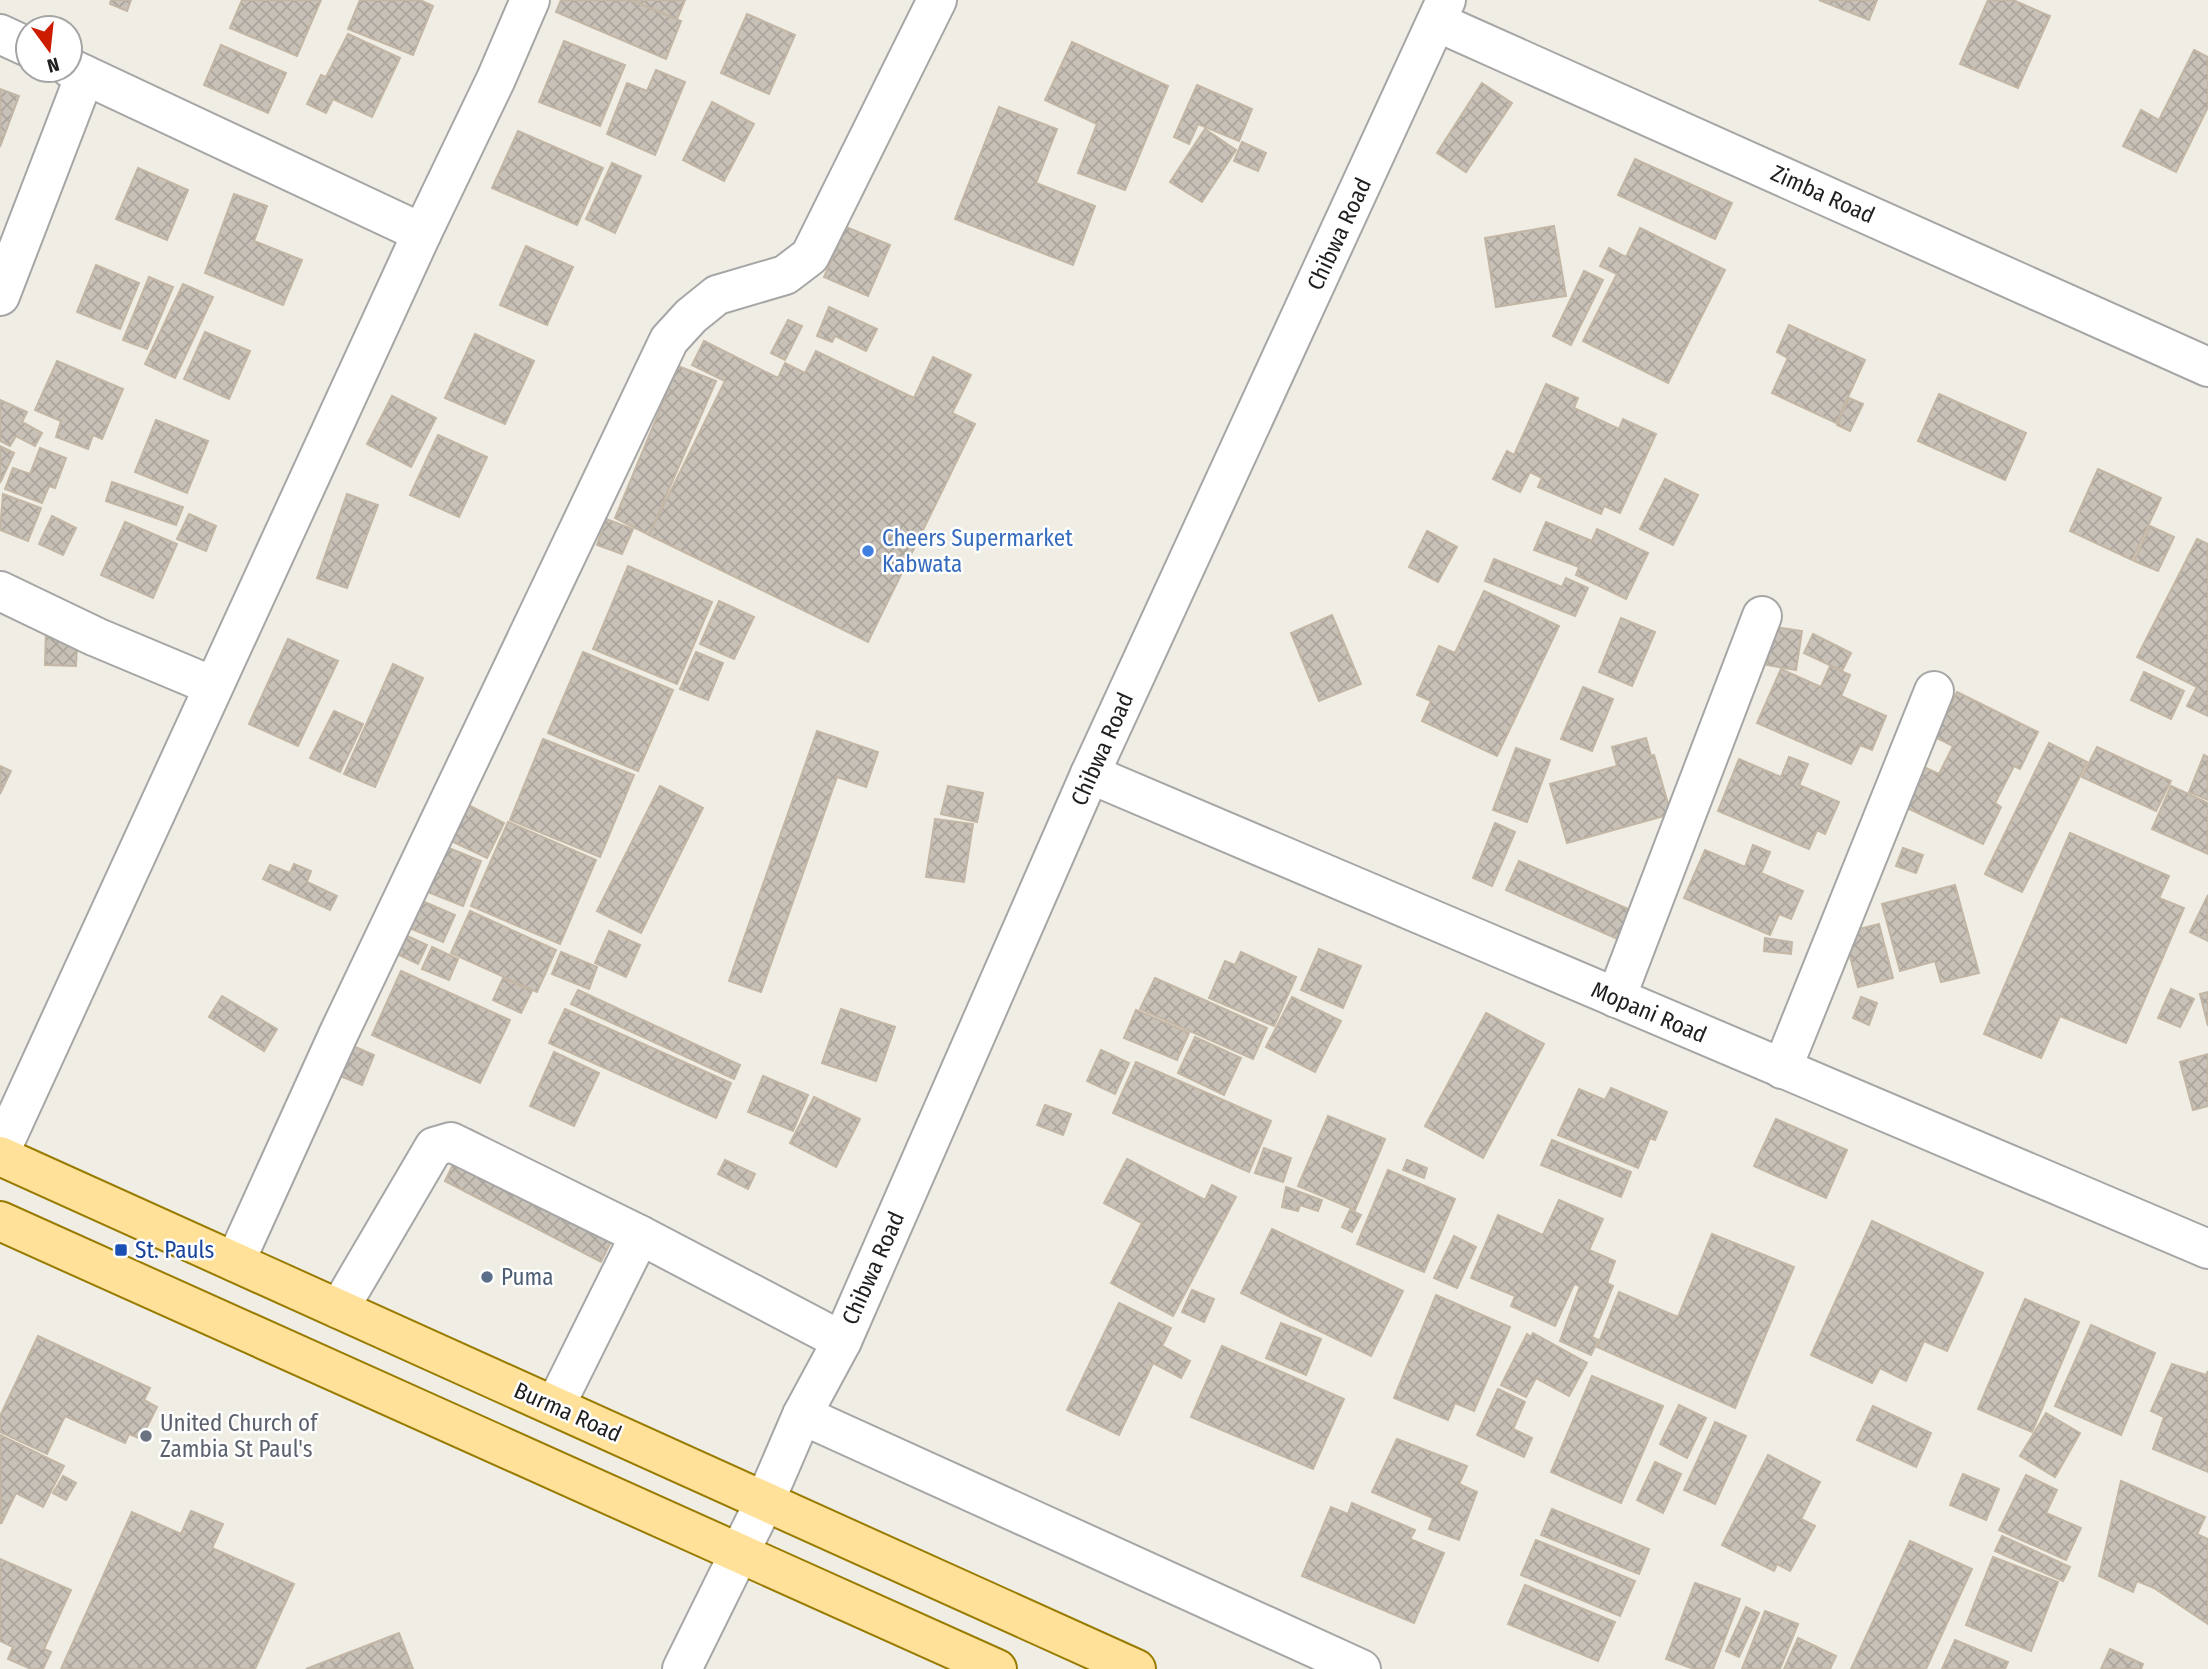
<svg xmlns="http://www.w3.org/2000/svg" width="2208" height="1669" font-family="'Fira Sans Condensed',sans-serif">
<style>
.building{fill:url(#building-cross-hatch);stroke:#c3b6a5;stroke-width:2}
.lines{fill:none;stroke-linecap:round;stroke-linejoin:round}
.minor-casing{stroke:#a6a6a6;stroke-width:42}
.major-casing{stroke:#997b00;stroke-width:42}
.minor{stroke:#fff;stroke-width:38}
.major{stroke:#ffe19a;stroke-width:38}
.shop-dot{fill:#3f7fe0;stroke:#fff;stroke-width:2.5}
.transit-dot{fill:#1a4fb4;stroke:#fff;stroke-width:2.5}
.service-dot{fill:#5c6f8a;stroke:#fff;stroke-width:2.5}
.worship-dot{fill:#6b7280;stroke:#fff;stroke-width:2.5}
.labels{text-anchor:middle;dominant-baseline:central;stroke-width:5;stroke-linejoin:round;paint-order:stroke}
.street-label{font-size:23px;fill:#1f1f1f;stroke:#fff}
.shop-label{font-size:23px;fill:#366cbe;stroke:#fff;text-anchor:start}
.transit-label{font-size:23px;fill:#164399;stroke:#fff;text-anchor:start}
.service-label{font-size:23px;fill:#4e5e75;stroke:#fff;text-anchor:start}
.worship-label{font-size:23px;fill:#5b616d;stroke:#fff;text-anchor:start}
</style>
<defs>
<pattern id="building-cross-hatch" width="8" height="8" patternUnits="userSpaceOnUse" patternTransform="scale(1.75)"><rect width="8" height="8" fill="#c8c1b7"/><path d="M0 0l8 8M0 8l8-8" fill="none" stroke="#aba59d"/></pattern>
</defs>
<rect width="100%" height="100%" fill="#f0eee4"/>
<g class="building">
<path d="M111,0H131L127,11L110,4Z"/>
<path d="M242,0H321L297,56L230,28Z"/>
<path d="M360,0H420L433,6L413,55L348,29Z"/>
<path d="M561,0H630L681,21L666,59L556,12Z"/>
<path d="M631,0H685L677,19Z"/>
<path d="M1819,0H1877L1869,20Z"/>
<path d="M1988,0H2013L2050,16L2018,88L1960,64Z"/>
<path d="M747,14L795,35L769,94L721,73Z"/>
<path d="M348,34L400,58L372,117L333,99L326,113L307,104L321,75L326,77Z"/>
<path d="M564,41L625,65L600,126L539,102Z"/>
<path d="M1072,42L1168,86L1125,190L1078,173L1097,124L1045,100Z"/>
<path d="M221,45L286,73L268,113L204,85Z"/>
<path d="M2194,50L2208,57V107L2176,172L2123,146L2141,110L2159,120Z"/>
<path d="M656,70L685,82L655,155L607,134L627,83L647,91Z"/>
<path d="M1482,83L1512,103L1466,172L1437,153Z"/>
<path d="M1197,85L1252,109L1239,141L1198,124L1189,144L1174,137Z"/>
<path d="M0,89L19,96L0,147Z"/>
<path d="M712,102L754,124L724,181L683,160Z"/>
<path d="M999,107L1057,129L1036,183L1095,206L1073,265L955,219Z"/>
<path d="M1205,129L1236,150L1202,202L1170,182Z"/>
<path d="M518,131L603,168L577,225L492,188Z"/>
<path d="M1242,142L1266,153L1258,171L1234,161Z"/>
<path d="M1635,159L1732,203L1715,239L1618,195Z"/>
<path d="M612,163L641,176L615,233L586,219Z"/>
<path d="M138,168L188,190L167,240L116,219Z"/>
<path d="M234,194L267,206L254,241L302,260L283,305L205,273Z"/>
<path d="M1554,226L1566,296L1496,307L1485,238Z"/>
<path d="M846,227L890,245L868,296L824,277Z"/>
<path d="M1640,228L1725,270L1668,383L1583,341L1617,274L1600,266L1609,248L1626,257Z"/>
<path d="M526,246L573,267L547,325L500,305Z"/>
<path d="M96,265L139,283L120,329L77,312Z"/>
<path d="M1584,271L1603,280L1571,345L1553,336Z"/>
<path d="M149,277L173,287L147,349L123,340Z"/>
<path d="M183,284L213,297L175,378L145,364Z"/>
<path d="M829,307L877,329L866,351L835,336L832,342L817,336Z"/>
<path d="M788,320L802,326L785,360L771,353Z"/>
<path d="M1789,325L1865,360L1836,423L1772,393L1788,358L1777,352Z"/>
<path d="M205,332L250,351L229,399L184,379Z"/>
<path d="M475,334L534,361L505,424L445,398Z"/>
<path d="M704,341L778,378L785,363L805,373L816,351L914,398L933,357L971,375L952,413L975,424L868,642L649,535L725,381L692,365Z"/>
<path d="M57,361L123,389L102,439L93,435L88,449L56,437L61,421L35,410Z"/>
<path d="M678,366L716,381L649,535L615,518Z"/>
<path d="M1546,384L1578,398L1574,408L1619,429L1623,419L1656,434L1620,513L1604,506L1601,514L1538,487L1542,478L1530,472L1520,492L1493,479L1507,451L1514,455Z"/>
<path d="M1939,394L2026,433L2005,480L1918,441Z"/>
<path d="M392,396L436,418L411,467L367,444Z"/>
<path d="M1849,398L1863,404L1850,431L1837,425Z"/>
<path d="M0,400L27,412L22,422L42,433L35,446L16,436L10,446L0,441Z"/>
<path d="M156,420L208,441L187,493L135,472Z"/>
<path d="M438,435L487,457L459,517L410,495Z"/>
<path d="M0,446L14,453L0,483Z"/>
<path d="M40,448L66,458L55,488L49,486L42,503L5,489L13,468L30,474Z"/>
<path d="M2098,469L2161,498L2132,560L2070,531Z"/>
<path d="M1665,479L1698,495L1673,545L1640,529Z"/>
<path d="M112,482L183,507L176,525L106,501Z"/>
<path d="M3,494L41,508L28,541L0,530Z"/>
<path d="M347,494L378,505L347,588L317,578Z"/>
<path d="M189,514L216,526L206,551L177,539Z"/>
<path d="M52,516L76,528L63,555L39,544Z"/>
<path d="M606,519L633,529L622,554L597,545Z"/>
<path d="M125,522L177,544L153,598L101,575Z"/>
<path d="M1546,522L1592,541L1597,529L1648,553L1626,599L1576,575L1579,567L1534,550Z"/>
<path d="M2150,526L2174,537L2158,571L2134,561Z"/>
<path d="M1427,531L1457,547L1438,582L1409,567Z"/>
<path d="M2197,539L2208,544V716L2187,706L2197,687L2137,657Z"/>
<path d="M1494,559L1562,587L1566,578L1588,588L1575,616L1485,581Z"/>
<path d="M628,566L712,602L677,684L593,649Z"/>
<path d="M1484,591L1559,626L1497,756L1422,721L1431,701L1417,695L1439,646L1455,653Z"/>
<path d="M719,601L754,617L734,659L700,644Z"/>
<path d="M1332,615L1361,684L1319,701L1291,633Z"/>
<path d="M1621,618L1655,632L1632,686L1599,672Z"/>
<path d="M1774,627L1802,631L1796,670L1767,665Z"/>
<path d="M46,629L78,630L76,666L45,665Z"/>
<path d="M1813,634L1851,653L1842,671L1804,653Z"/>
<path d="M288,639L338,661L298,746L249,724Z"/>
<path d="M583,652L673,690L638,771L548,733Z"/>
<path d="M696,652L723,663L708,700L680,689Z"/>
<path d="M393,664L423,678L375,787L344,774Z"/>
<path d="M1830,666L1850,675L1841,696L1886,716L1872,750L1860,745L1851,764L1757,723L1781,669L1821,687Z"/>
<path d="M2144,672L2184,691L2171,719L2131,700Z"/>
<path d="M1583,687L1613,699L1592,751L1561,739Z"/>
<path d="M1957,692L2038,732L2020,769L2014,766L1995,803L2001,807L1983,844L1905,807L1924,767L1939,774L1953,746L1935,737Z"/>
<path d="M334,711L363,724L340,772L310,758Z"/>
<path d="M817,731L878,752L866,787L837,777L761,992L729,981Z"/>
<path d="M1646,738L1651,756L1654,755L1671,814L1567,843L1550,784L1617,766L1612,747Z"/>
<path d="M543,739L634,775L600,857L510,820Z"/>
<path d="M2049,743L2087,762L2022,892L1985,874Z"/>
<path d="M2097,747L2171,781L2156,811L2082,777Z"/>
<path d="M1516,748L1550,760L1527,822L1493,810Z"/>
<path d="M2204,755L2208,757V800L2189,792Z"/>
<path d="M1789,757L1808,764L1799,785L1839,802L1825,834L1817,830L1809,849L1718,811L1739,759L1781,777Z"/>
<path d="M0,766L11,771L0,794Z"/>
<path d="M660,786L703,808L641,933L597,911Z"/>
<path d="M948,786L983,793L977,822L941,814Z"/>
<path d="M2171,786L2208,803V854L2152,829Z"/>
<path d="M466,804L504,823L487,858L449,840Z"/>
<path d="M935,819L973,824L964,882L926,877Z"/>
<path d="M508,822L596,860L560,944L471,906Z"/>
<path d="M1495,823L1515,832L1492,886L1473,878Z"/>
<path d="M2070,833L2169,876L2159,898L2184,908L2126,1043L2060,1016L2041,1058L1984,1034Z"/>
<path d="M439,844L481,861L463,906L420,889Z"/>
<path d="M1753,845L1770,852L1761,873L1803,891L1791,919L1779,914L1770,935L1684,898L1705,850L1745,867Z"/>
<path d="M1903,848L1923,855L1916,873L1896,866Z"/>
<path d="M1519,861L1635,912L1622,941L1506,890Z"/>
<path d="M294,864L311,871L307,882L337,896L330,910L263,879L270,865L290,873Z"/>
<path d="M1955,885L1979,973L1941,982L1935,961L1900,971L1882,904Z"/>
<path d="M2208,895V941L2190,932Z"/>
<path d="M420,900L455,915L443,942L407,927Z"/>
<path d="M470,911L556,950L537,992L451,953Z"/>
<path d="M1879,924L1893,978L1858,987L1844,933Z"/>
<path d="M609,931L640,945L626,977L595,963Z"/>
<path d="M405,935L427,945L418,964L397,954Z"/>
<path d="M1765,938L1792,942L1791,954L1764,951Z"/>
<path d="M432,947L458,959L449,980L422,969Z"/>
<path d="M1319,949L1361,966L1343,1008L1301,990Z"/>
<path d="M561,952L597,967L589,989L552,974Z"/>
<path d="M1241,952L1296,977L1274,1026L1209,998L1225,961L1235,965Z"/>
<path d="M401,971L510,1020L480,1083L372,1035Z"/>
<path d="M503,978L532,991L521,1013L493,1000Z"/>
<path d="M1155,978L1267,1028L1253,1059L1140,1009Z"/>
<path d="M2171,989L2194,999L2180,1027L2158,1018Z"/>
<path d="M578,990L740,1065L734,1079L571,1004Z"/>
<path d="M2208,992V1026L2200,994Z"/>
<path d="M222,996L277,1029L264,1051L209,1017Z"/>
<path d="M1292,997L1341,1021L1315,1072L1266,1047Z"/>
<path d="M1861,997L1877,1003L1869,1025L1853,1018Z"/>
<path d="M565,1009L731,1083L716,1118L549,1043Z"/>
<path d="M841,1009L895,1027L876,1081L822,1063Z"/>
<path d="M1136,1010L1189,1033L1177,1060L1124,1038Z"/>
<path d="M1486,1013L1544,1044L1483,1158L1425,1126Z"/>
<path d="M1195,1037L1241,1058L1224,1095L1178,1073Z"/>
<path d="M353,1046L374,1055L362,1085L340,1076Z"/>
<path d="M1101,1050L1129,1063L1115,1094L1087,1081Z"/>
<path d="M554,1052L599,1073L574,1126L530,1106Z"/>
<path d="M2208,1054V1106L2193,1110L2180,1062Z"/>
<path d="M1136,1062L1271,1121L1249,1172L1113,1113Z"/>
<path d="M763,1076L808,1095L793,1131L748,1112Z"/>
<path d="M1611,1088L1667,1112L1655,1140L1650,1138L1638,1168L1558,1135L1579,1089L1605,1100Z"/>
<path d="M814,1097L860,1119L836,1167L790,1143Z"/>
<path d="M1045,1105L1071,1114L1063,1135L1037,1125Z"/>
<path d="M1328,1116L1385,1139L1355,1210L1298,1186Z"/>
<path d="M1776,1119L1847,1150L1826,1198L1754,1166Z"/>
<path d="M470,1129L626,1211L601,1262L445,1181Z"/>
<path d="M1552,1140L1631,1172L1621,1197L1541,1165Z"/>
<path d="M1264,1148L1291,1158L1283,1182L1255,1173Z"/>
<path d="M1127,1159L1205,1200L1212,1185L1236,1197L1173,1316L1111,1283L1142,1223L1104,1203Z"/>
<path d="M725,1160L755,1174L748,1189L718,1174Z"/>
<path d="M1407,1160L1427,1168L1424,1178L1403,1170Z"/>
<path d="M1388,1170L1455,1199L1424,1272L1357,1244Z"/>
<path d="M1286,1187L1322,1200L1318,1211L1300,1205L1298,1211L1282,1207Z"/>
<path d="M1559,1200L1603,1219L1589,1250L1615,1261L1607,1283L1613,1286L1592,1337L1598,1340L1591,1355L1560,1341L1580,1286L1574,1284L1555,1326L1511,1306L1515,1296L1471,1278L1498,1215L1543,1235Z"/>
<path d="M1350,1210L1361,1215L1352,1232L1342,1227Z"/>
<path d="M1872,1221L1983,1273L1947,1351L1924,1341L1906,1381L1880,1368L1872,1383L1811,1355Z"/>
<path d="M1272,1229L1403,1291L1371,1356L1241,1293Z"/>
<path d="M1712,1234L1794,1267L1735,1408L1597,1347L1619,1292L1678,1317Z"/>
<path d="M1454,1236L1476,1247L1457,1288L1434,1278Z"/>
<path d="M1192,1290L1214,1299L1204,1322L1182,1312Z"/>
<path d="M1436,1295L1510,1327L1474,1411L1455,1403L1448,1420L1394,1398Z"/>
<path d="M2025,1299L2079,1322L2032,1432L1978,1409Z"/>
<path d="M1119,1303L1171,1328L1162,1346L1190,1361L1181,1378L1153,1363L1119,1435L1067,1410Z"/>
<path d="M1281,1323L1321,1339L1306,1375L1266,1358Z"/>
<path d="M2091,1325L2155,1353L2121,1435L2055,1406Z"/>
<path d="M1533,1333L1587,1363L1569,1396L1536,1378L1526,1397L1501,1385L1527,1334L1531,1337Z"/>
<path d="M38,1336L150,1388L144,1400L157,1407L141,1439L129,1434L125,1443L65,1416L47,1454L0,1432V1416Z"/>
<path d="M1222,1346L1344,1399L1313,1469L1191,1417Z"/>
<path d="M2172,1364L2206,1375L2208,1371V1472L2153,1449L2164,1417L2151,1411Z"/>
<path d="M1592,1376L1663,1406L1621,1503L1551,1472Z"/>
<path d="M1498,1389L1525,1402L1513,1429L1532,1438L1524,1457L1477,1435Z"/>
<path d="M1679,1405L1706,1418L1687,1458L1660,1444Z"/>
<path d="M1873,1406L1931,1433L1916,1467L1857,1440Z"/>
<path d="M2046,1413L2080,1433L2055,1477L2020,1456Z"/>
<path d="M1715,1422L1746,1436L1715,1504L1684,1490Z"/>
<path d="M0,1435L64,1466L43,1507L16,1493L1,1524Z"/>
<path d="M1397,1439L1467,1466L1459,1484L1477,1492L1459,1540L1429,1529L1433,1518L1372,1492Z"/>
<path d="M1768,1455L1820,1482L1801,1519L1815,1526L1790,1571L1777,1564L1774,1571L1722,1545Z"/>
<path d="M1655,1462L1681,1474L1663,1513L1637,1500Z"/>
<path d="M1963,1474L1999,1489L1986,1520L1950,1505Z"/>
<path d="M2026,1475L2057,1490L2046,1513L2081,1528L2066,1560L1999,1530Z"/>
<path d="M63,1476L76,1483L66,1500L53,1493Z"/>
<path d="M2121,1481L2205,1517L2197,1534L2208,1539V1624L2154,1588L2137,1581L2133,1592L2099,1576Z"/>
<path d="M1352,1503L1415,1530L1410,1539L1444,1553L1414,1623L1302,1576L1331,1507L1348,1514Z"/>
<path d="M1552,1509L1649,1549L1639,1574L1541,1535Z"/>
<path d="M191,1511L223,1524L212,1548L294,1584L255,1669H61L132,1512L181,1534Z"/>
<path d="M2002,1536L2070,1567L2063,1581L1995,1551Z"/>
<path d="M1536,1540L1635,1581L1620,1616L1521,1575Z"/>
<path d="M1910,1541L1972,1569L1926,1669H1851Z"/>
<path d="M1993,1557L2058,1582L2031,1651L1966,1625Z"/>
<path d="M0,1559L71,1590L44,1649L51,1652L43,1669H31L8,1659L13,1647L0,1641Z"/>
<path d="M1695,1583L1740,1599L1713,1669H1694L1666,1659Z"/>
<path d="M1525,1585L1615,1622L1598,1661L1508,1624Z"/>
<path d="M1746,1607L1759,1613L1739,1657L1726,1651Z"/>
<path d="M1765,1611L1798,1624L1780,1669H1742Z"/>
<path d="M399,1633L413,1669H306Z"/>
<path d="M1798,1638L1836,1656L1830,1669H1784Z"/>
<path d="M1955,1640L2008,1662L2005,1669H1942Z"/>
<path d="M2110,1649L2143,1664L2141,1669H2101Z"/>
</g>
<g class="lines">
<defs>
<g id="minor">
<path d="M1437,22L2208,367"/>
<path d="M0,34L28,47"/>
<path d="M70,68L422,233"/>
<path d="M0,296L85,75"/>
<path d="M0,591L96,637L213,686"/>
<path d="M1090,774L2208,1249"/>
<path d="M1616,998L1762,616"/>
<path d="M1782,1069L1934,691"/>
<path d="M0,1152L422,233L496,79L530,0"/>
<path d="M235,1262L338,1035L669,340L691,316L717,295L785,275L810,256L937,0"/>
<path d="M339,1309L434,1147L451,1142L640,1235L842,1341"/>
<path d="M555,1406L640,1235"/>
<path d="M802,1415L1361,1669"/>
<path d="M682,1669L765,1501L802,1415L842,1341L1090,774L1446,0"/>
</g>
<g id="major">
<path d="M0,1156L1136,1669"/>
<path d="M0,1221L997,1669"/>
</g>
</defs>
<use href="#minor" class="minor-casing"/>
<use href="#major" class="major-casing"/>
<use href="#minor" class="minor"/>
<use href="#major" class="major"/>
</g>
<circle class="shop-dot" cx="868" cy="551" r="7"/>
<rect class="transit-dot" x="114" y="1243" width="14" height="14" rx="3.5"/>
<circle class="service-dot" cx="487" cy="1277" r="7"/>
<circle class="worship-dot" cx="146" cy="1436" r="7"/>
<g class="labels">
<g class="street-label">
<text transform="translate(1823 194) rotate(24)">Zimba Road</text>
<text transform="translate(1339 234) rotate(-65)">Chibwa Road</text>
<text transform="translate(1102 749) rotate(-66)">Chibwa Road</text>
<text transform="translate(1649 1012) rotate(23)">Mopani Road</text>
<text transform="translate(873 1268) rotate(-66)">Chibwa Road</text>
<text transform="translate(568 1412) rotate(24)">Burma Road</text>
</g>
<g class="shop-label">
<text x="882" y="538">Cheers Supermarket<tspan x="882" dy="26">Kabwata</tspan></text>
</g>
<g class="transit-label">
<text x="135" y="1250">St. Pauls</text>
</g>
<g class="service-label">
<text x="501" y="1277">Puma</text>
</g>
<g class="worship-label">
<text x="160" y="1423">United Church of<tspan x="160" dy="26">Zambia St Paul's</tspan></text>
</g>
</g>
<g transform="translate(49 49) rotate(165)"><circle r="33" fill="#ffffff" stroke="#a5a5a5" stroke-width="2"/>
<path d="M0-5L12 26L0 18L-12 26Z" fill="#cd1b00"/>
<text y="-10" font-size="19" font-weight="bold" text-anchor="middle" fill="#1f1f1f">N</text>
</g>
</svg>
